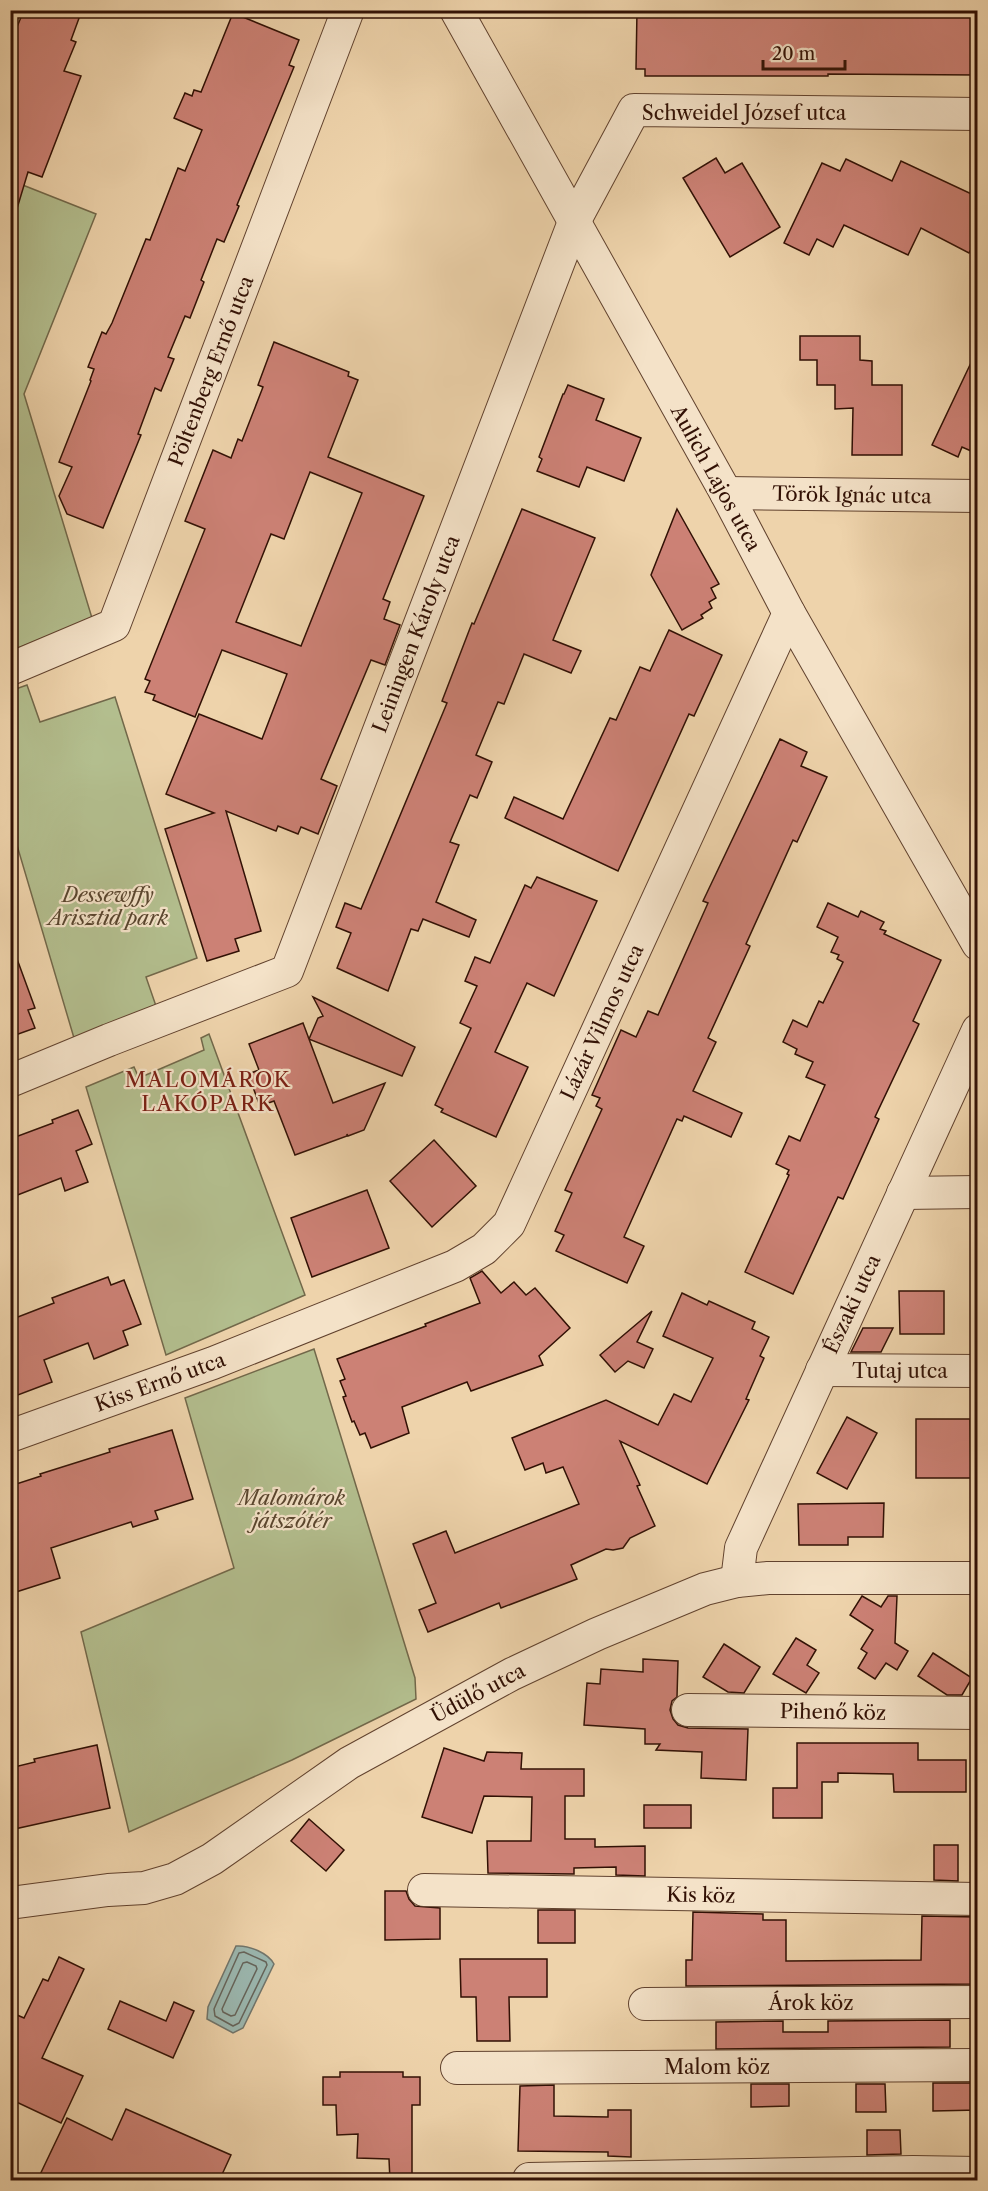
<svg xmlns="http://www.w3.org/2000/svg" width="988" height="2191" font-family="'Libre Caslon Text',serif">
<style>
.green{fill:#b3be8e;stroke:#72684a;stroke-width:1.5}
.water{fill:#9bb7af;stroke:#71756b;stroke-width:1.5}
.lines{fill:none;stroke-linecap:round;stroke-linejoin:round}
.shore{stroke:#66645a;stroke-width:1.5}
.building{fill:#cc8175;stroke:#321105;stroke-width:1.5;fill-rule:evenodd}
.street-casing{stroke:#61422e;stroke-width:34}
.street{stroke:#f4e2c8;stroke-width:32}
.labels{text-anchor:middle;dominant-baseline:central;stroke-width:4.5;stroke-linejoin:round;paint-order:stroke}
.street-label{font-size:20px;fill:#321105;stroke:#f4e2c8}
.park-label{font-size:20px;font-style:italic;fill:#59452e;stroke:#f4e2c8}
.neighbourhood-label{font-size:21px;letter-spacing:1.5px;fill:#7a1f14;stroke:#f4e2c8}
</style>
<rect width="100%" height="100%" fill="#eed3ab"/>
<filter id="stains"><feTurbulence type="fractalNoise" baseFrequency=".00333" numOctaves="4"/><feColorMatrix values="0 0 0 0 .2 0 0 0 0 .09 0 0 0 0 .02 0 0 0 .5 -.17"/></filter>
<radialGradient id="worn" r=".72"><stop offset=".6" stop-color="#630" stop-opacity="0"/><stop offset="1" stop-color="#630" stop-opacity=".3"/></radialGradient>
<g class="green">
<path d="M10,180L96,214L24,394L92,618L11,651Z"/>
<path d="M27,685L40,722L115,697L197,958L146,977L156,1006L74,1038L11,825L10,691Z"/>
<path d="M209,1034L305,1295L166,1355L86,1087L134,1067L139,1078L204,1050L201,1038Z"/>
<path d="M314,1349L415,1678L416,1699L292,1760L129,1832L81,1632L234,1568L185,1398Z"/>
</g>
<path class="water" d="M236,1946C249,1945 268,1953 274,1964L243,2028L233,2033L207,2019L208,2007Z"/>
<g class="lines">
<g class="shore">
<path d="M244,1952L266,1962L267,1965L239,2023L233,2026L215,2016L214,2009L239,1953Z"/>
<path d="M247,1962L256,1966L257,1969L235,2015L231,2016L223,2012L222,2009L243,1963Z"/>
</g>
</g>
<g class="building">
<path d="M24,10H82L71,40L76,42L64,71L81,76L42,177L28,172L16,212L10,211V44Z"/>
<path d="M637,10H978V75L828,74V76H645V69H636Z"/>
<path d="M233,13L299,40L289,65L294,67L237,205L239,206L224,242L217,239L201,280L204,282L190,318L185,316L168,357L174,359L161,391L155,388L138,434L141,435L103,528L67,514L59,496L72,467L59,462L91,381L90,380L94,369L88,367L102,332L106,334L112,323L146,239L150,240L178,168L185,171L202,130L174,118L185,93L192,96L194,90L201,92Z"/>
<path d="M716,158L725,173L742,163L780,227L730,257L683,178Z"/>
<path d="M846,159L892,181L901,161L978,197V238L969,253L921,228L908,255L844,225L833,247L817,239L809,255L784,243L822,163L840,171Z"/>
<path d="M800,336H860V360L872,361V385H902V455H852L853,408L835,409V385H817V360H800Z"/>
<path d="M274,342L349,372L348,376L358,380L328,457L424,496L383,599L390,602L384,619L400,625L385,665L371,660L321,779L337,786L318,834L301,827L298,834L278,826L276,831L226,811L261,931L235,939L239,951L207,961L165,829L214,813L166,794L199,714L262,739L287,674L222,650L195,717L153,700L155,695L145,692L150,681L145,679L205,529L185,521L213,450L231,458L238,439L242,441L263,387L258,385ZM310,472L362,493L301,646L236,622L271,534L284,539Z"/>
<path d="M978,348V454L962,447L958,457L932,445Z"/>
<path d="M568,385L604,399L596,420L641,438L624,481L587,467L579,487L537,471L542,459L539,457L563,394H564Z"/>
<path d="M522,509L595,538L553,640L581,651L571,673L524,654L504,704L498,702L476,755L492,762L477,798L470,795L450,842L459,845L436,902L476,920L469,937L423,919L418,931L411,929L388,991L337,968L351,933L336,927L345,903L361,909L447,703L442,701L472,623L474,624Z"/>
<path d="M677,509L719,584L711,588L716,598L709,602L712,608L701,615L703,618L682,630L651,575Z"/>
<path d="M669,630L722,655L694,716L689,714L618,871L505,818L514,797L563,819L610,718L616,720L640,667L650,671Z"/>
<path d="M780,739L807,752L801,766L827,777L797,842L793,840L746,944L750,946L708,1038L716,1042L693,1091L742,1113L731,1137L684,1116L682,1121L677,1119L624,1237L644,1246L627,1283L556,1251L564,1235L555,1231L572,1193L565,1190L602,1109L596,1106L600,1098L592,1095L621,1030L636,1037L648,1011L658,1015L708,903L703,901Z"/>
<path d="M537,877L597,901L554,996L527,983L495,1052L528,1067L496,1137L441,1112L443,1109L435,1105L471,1028L460,1023L477,986L465,981L475,957L490,963L525,885L531,888Z"/>
<path d="M828,903L858,917L861,911L884,922L880,929L886,931L884,934L941,960L913,1021L919,1024L875,1117L879,1119L843,1199L838,1197L793,1294L745,1272L789,1175L787,1174L789,1170L776,1164L789,1136L800,1141L825,1085L806,1077L813,1062L795,1054L797,1049L783,1042L793,1020L807,1027L819,1001L823,1003L843,962L837,959L839,955L831,952L838,937L817,927Z"/>
<path d="M10,948H13L35,1008L28,1010L35,1028L10,1037Z"/>
<path d="M313,997L415,1047L402,1076L309,1039L333,1103L385,1083L364,1130L348,1136L347,1134V1136L295,1155L274,1101L260,1106L248,1074L259,1070L249,1044L303,1023L309,1039L318,1018L323,1016Z"/>
<path d="M78,1110L92,1144L76,1151L88,1182L65,1191L61,1178L15,1196L10,1184V1139L53,1123L52,1120Z"/>
<path d="M434,1140L476,1186L432,1227L390,1181Z"/>
<path d="M367,1190L389,1248L312,1277L291,1218Z"/>
<path d="M482,1271L501,1293L514,1282L526,1295L535,1288L570,1328L539,1356L543,1365L471,1391L467,1382L402,1407L409,1433L371,1448L365,1433L360,1435L354,1421L352,1422L343,1397L346,1396L340,1381L345,1379L337,1359L426,1326L425,1324L480,1303L470,1278Z"/>
<path d="M108,1277L111,1285L124,1280L141,1324L123,1331L128,1345L94,1359L88,1343L44,1360L52,1382L10,1398V1320L54,1303L52,1298Z"/>
<path d="M899,1291H944V1334H900Z"/>
<path d="M682,1293L707,1305L709,1301L755,1322L752,1329L769,1337L760,1356L764,1358L746,1399L749,1400L707,1484L620,1441L640,1485L637,1486L655,1526L630,1538L623,1548L613,1550L606,1549L571,1565L577,1579L501,1608L499,1603L428,1632L419,1610L436,1603L413,1544L446,1531L455,1553L579,1504L563,1467L546,1473L543,1463L525,1470L512,1438L606,1400L658,1425L674,1394L691,1402L713,1358L663,1336Z"/>
<path d="M652,1311L637,1342L653,1349L644,1368L628,1361L615,1372L600,1355Z"/>
<path d="M863,1328H893L881,1352H851Z"/>
<path d="M847,1417L877,1433L847,1489L817,1473Z"/>
<path d="M916,1419H970L971,1478H916Z"/>
<path d="M172,1430L193,1499L155,1511L158,1519L133,1527L131,1522L51,1548L60,1578L16,1592L10,1576V1486L41,1476L40,1474L110,1452L109,1449Z"/>
<path d="M884,1503L883,1537H848V1545H799L798,1504Z"/>
<path d="M862,1596L881,1607L888,1596H897L895,1643L908,1651L897,1670L886,1663L875,1679L858,1668L867,1653L861,1649L873,1630L850,1615Z"/>
<path d="M796,1638L816,1650L807,1665L819,1673L806,1693L773,1674Z"/>
<path d="M724,1644L760,1667L744,1693L728,1692L703,1677Z"/>
<path d="M933,1653L972,1678L962,1695H947L918,1676Z"/>
<path d="M643,1659L678,1661L677,1697L672,1701L670,1710L673,1719L678,1725L688,1728L748,1729L746,1780L701,1778L702,1752L656,1750L660,1744H645V1729L584,1725L587,1683L600,1684L601,1669L643,1672Z"/>
<path d="M797,1743H918V1760H966V1792H894L893,1774L838,1773V1782H822V1818H773V1788H797Z"/>
<path d="M97,1745L110,1808L10,1830V1768L35,1762L34,1759Z"/>
<path d="M444,1748L484,1761L487,1752L522,1753L521,1769H584V1796H565V1839H595V1847L645,1846V1876L616,1875V1867L574,1868V1874L488,1873L487,1841H531L532,1797L484,1796L472,1833L422,1817Z"/>
<rect x="644" y="1805" width="47" height="23"/>
<path d="M309,1819L344,1850L326,1871L291,1841Z"/>
<path d="M934,1845H958V1881L934,1880Z"/>
<path d="M385,1891H406L409,1899L415,1906L440,1908V1939L385,1940Z"/>
<rect x="538" y="1910" width="37" height="33"/>
<path d="M693,1912L763,1914V1920H786V1961L921,1960L922,1916L978,1917L975,1984L686,1986V1960H692Z"/>
<path d="M59,1957L84,1969L42,2058L83,2076L61,2123L10,2099V2012L24,2018L43,1979L48,1981Z"/>
<path d="M460,1959H547V1997H509L510,2041H477L476,1997H461Z"/>
<path d="M120,2001L166,2021L174,2002L194,2011L173,2058L108,2029Z"/>
<path d="M950,2020V2047L716,2049V2022L783,2021V2032H828V2021Z"/>
<path d="M340,2072H403V2077H420V2105H412V2181H390L389,2159L357,2158L358,2134L337,2135L336,2105H323V2077H340Z"/>
<path d="M933,2083H978V2110L933,2111Z"/>
<path d="M751,2084H789V2106L751,2107Z"/>
<path d="M856,2084H885L886,2112H856Z"/>
<path d="M554,2085V2116L608,2117V2110H631V2157L608,2156V2152L518,2151L520,2086Z"/>
<path d="M126,2109L231,2155L219,2181H37L67,2118L112,2140Z"/>
<path d="M867,2130H900L901,2154L867,2155Z"/>
</g>
<g class="lines">
<defs>
<g id="street">
<path d="M456,10L726,493L789,613L978,944"/>
<path d="M726,493L978,496"/>
<path d="M10,669L114,625L348,10"/>
<path d="M10,1081L109,1040L287,971L574,222L634,110L978,114"/>
<path d="M903,1193L978,1192"/>
<path d="M822,1370L978,1371"/>
<path d="M10,1436L213,1363L455,1266L484,1249L509,1224L789,613"/>
<path d="M737,1581L741,1548L978,1030"/>
<path d="M688,1710L978,1713"/>
<path d="M424,1890L978,1899"/>
<path d="M10,1903L108,1890L144,1888L175,1879L212,1859L349,1763L512,1674L597,1634L705,1589L737,1581L768,1578H978"/>
<path d="M645,2004L978,2002"/>
<path d="M457,2068L978,2065"/>
<path d="M529,2179L913,2172L978,2173"/>
</g>
</defs>
<use href="#street" class="street-casing"/>
<use href="#street" class="street"/>
</g>
<g class="labels">
<g class="street-label">
<text x="744" y="113">Schweidel József utca</text>
<text transform="translate(211 371) rotate(-69)">Pöltenberg Ernő utca</text>
<text transform="translate(716 478) rotate(61)">Aulich Lajos utca</text>
<text transform="translate(852 495) rotate(1)">Török Ignác utca</text>
<text transform="translate(416 634) rotate(-69)">Leiningen Károly utca</text>
<text transform="translate(602 1022) rotate(-65)">Lázár Vilmos utca</text>
<text transform="translate(852 1304) rotate(-65)">Északi utca</text>
<text x="900" y="1371">Tutaj utca</text>
<text transform="translate(160 1382) rotate(-20)">Kiss Ernő utca</text>
<text transform="translate(478 1693) rotate(-28)">Üdülő utca</text>
<text transform="translate(833 1712) rotate(1)">Pihenő köz</text>
<text transform="translate(701 1895) rotate(1)">Kis köz</text>
<text x="811" y="2003">Árok köz</text>
<text x="717" y="2067">Malom köz</text>
</g>
<g class="park-label">
<text x="108" y="895">Dessewffy<tspan x="108" dy="23">Arisztid park</tspan></text>
<text x="292" y="1498">Malomárok<tspan x="292" dy="23">játszótér</tspan></text>
</g>
<g class="neighbourhood-label">
<text x="208" y="1079">MALOMÁROK<tspan x="208" dy="24">LAKÓPARK</tspan></text>
</g>
</g>
<rect width="988" height="2191" fill="none" stroke="#eed3ab" stroke-width="36"/>
<rect x="12" y="12" width="964" height="2167" fill="none" stroke="#321105" stroke-width="3"/>
<rect x="18" y="18" width="952" height="2155" fill="none" stroke="#321105" stroke-width="1.5"/>
<path d="M763 60v9h82v-9" fill="none" stroke="#321105" stroke-width="3"/>
<text x="772" y="60" font-size="18" fill="#321105" stroke="#f4e2c8" stroke-width="4.5" paint-order="stroke">20 m</text>
<rect width="100%" height="100%" filter="url(#stains)"/>
<rect width="100%" height="100%" fill="url(#worn)"/>
</svg>
